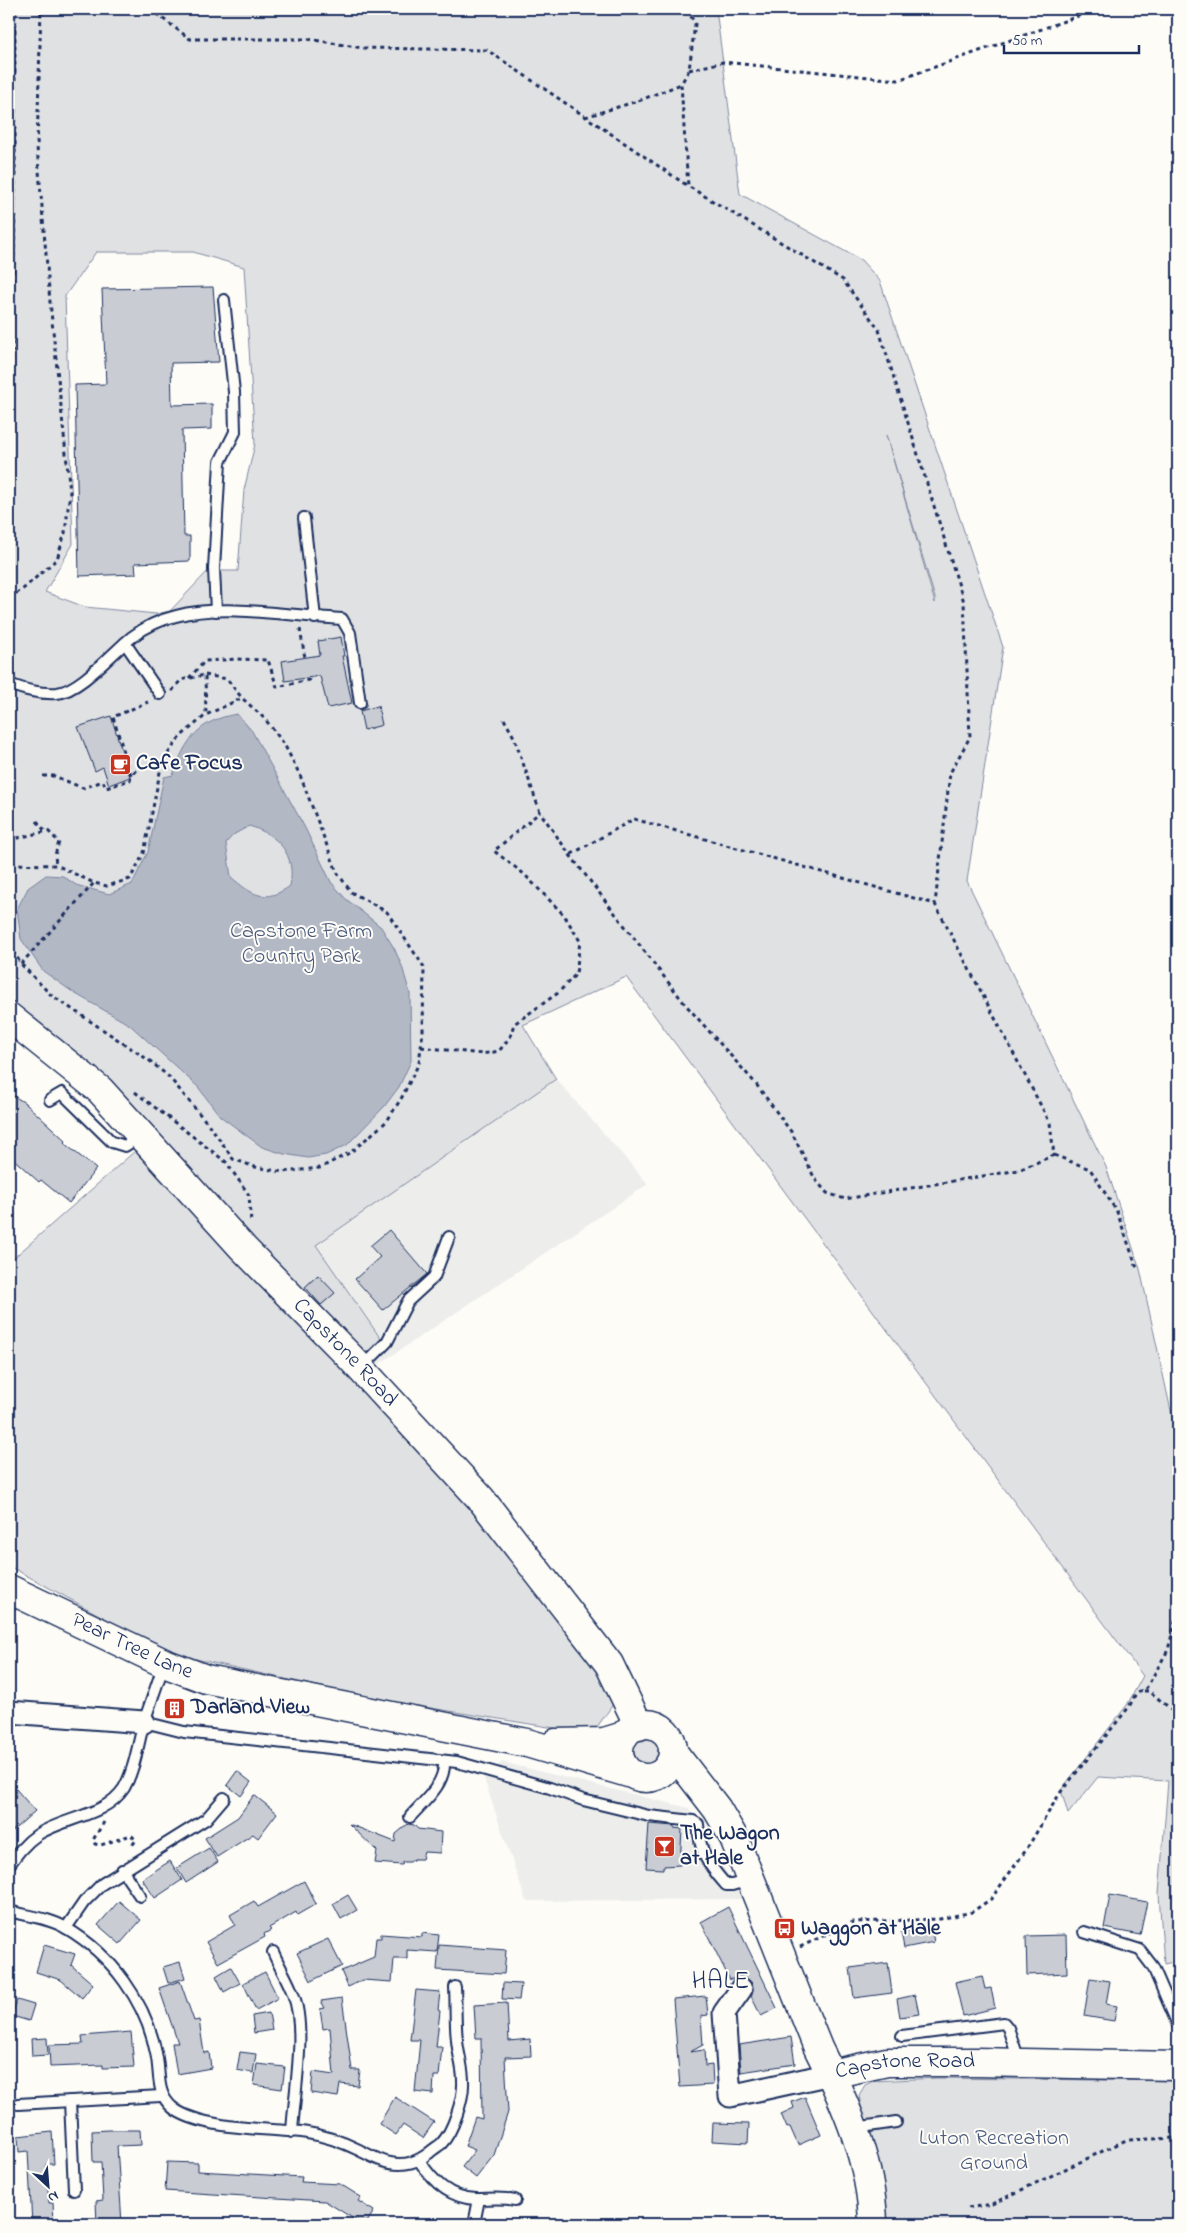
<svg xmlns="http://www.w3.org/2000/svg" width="1187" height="2233" font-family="'Indie Flower',sans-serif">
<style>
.built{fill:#edeeec}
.green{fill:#e0e1e3;stroke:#7e88a0;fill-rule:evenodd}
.water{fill:#b3b8c5;stroke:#76819c;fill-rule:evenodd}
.building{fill:#c9ccd3;stroke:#1b2f5e}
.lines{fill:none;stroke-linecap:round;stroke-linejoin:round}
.lane-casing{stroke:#1b2f5e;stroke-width:14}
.street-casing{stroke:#1b2f5e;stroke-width:25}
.secondary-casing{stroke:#1b2f5e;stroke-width:31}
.path{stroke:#1b2f5e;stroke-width:3;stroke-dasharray:4 4;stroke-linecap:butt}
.lane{stroke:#fdfcf7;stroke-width:10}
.street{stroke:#fdfcf7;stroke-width:21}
.secondary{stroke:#fdfcf7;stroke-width:28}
.labels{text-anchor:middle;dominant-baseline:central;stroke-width:4;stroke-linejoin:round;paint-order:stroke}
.poi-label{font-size:22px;font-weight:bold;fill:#1b2f5e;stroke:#fdfcf7;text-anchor:start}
.park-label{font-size:22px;fill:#4c5c7f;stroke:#fdfcf7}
.street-label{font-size:22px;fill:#1b2f5e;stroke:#fdfcf7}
.quarter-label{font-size:25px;letter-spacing:1px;fill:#1b2f5e;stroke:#fdfcf7}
</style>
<rect width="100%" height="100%" fill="#fdfcf7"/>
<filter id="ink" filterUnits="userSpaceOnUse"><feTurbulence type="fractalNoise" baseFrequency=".02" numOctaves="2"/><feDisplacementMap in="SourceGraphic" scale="10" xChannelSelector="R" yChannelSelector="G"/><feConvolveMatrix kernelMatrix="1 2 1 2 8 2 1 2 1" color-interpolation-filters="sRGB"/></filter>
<g filter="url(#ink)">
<g class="built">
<path d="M556,1079L648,1184L369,1371L358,1361L381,1338L316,1245Z"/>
<path d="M502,1762L689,1808L742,1899L526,1901L484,1779Z"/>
</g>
<g class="green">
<path d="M9,9H716L740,194L861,260L880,281L1003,647L967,881L1106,1167L1140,1269L1178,1443V1961L1164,1964L1159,1894L1168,1781L1098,1777L1068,1814L1061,1790L1127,1705L1143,1676L626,977L523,1025L556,1079L316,1245L381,1339L358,1361L106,1082L9,1002ZM96,252H193L244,267L255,444L244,490L238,571H208L170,611L156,614L85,607L45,592L73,544L65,296ZM886,435L935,598V603ZM318,1275L334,1293L321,1305L305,1287Z"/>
<path d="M135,1151L441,1470L594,1654L614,1703L592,1734L375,1699L169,1653L9,1566V1262Z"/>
<circle cx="648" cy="1750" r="15"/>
<path d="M938,2078L1178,2081V2224H881L859,2095L865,2085L873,2081Z"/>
</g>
<path class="water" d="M237,714L252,731L305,828L331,882L346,899L381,927L394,948L402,966L410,994L411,1061L399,1087L384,1107L347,1145L326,1155L308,1158L284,1154L262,1147L220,1116L198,1087L130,1025L74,993L43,971L21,939L17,909L28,888L46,875L63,876L76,885L109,894L132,884L148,852L164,777L173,775C185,740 199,720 237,714ZM249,826C279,835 296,855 290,886C265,904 252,895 231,877L226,843L233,835Z"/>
<g class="building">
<path d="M213,287L219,362L171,363L172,405L212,404V429L182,430L184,536H190V561L135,563L136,574L79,576L75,385L106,384L102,289Z"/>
<path d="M341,637L344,656H342L352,703L328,708L320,676L285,681L282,661L320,655L318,641Z"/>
<path d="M378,706L382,725L364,730L360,711Z"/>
<path d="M111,716L130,777L109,785L103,767L95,771L78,727Z"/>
<path d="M9,1093L25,1103L66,1141L64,1143L96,1169L69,1203L41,1180L39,1182L9,1155Z"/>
<path d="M389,1230L427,1274L383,1310L355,1279L380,1257L370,1246Z"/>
<path d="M318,1275L335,1293L321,1305L305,1287Z"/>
<path d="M237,1771L251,1782L241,1796L227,1785Z"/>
<path d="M9,1781L35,1811L9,1834Z"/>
<path d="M254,1795L277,1813L258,1838L253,1834L217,1857L205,1838L238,1817Z"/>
<path d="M349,1824L395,1842L396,1834L408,1824L414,1825L418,1829L441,1832L440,1853L424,1852L422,1859H414L410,1862H403L402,1865L375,1863L377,1851Z"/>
<path d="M649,1824L674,1826V1828L682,1829L680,1865L663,1866V1869L646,1868Z"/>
<path d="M209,1848L218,1862L186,1883L177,1868Z"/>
<path d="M170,1861L182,1880L155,1898L142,1879Z"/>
<path d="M304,1881L316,1904L297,1915L296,1912L269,1928L271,1930L264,1934L265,1937L218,1963L206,1942L235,1925L230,1915L254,1901L258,1907Z"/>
<path d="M348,1895L357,1910L341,1919L333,1904Z"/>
<path d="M1110,1895L1147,1902L1140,1935L1104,1928Z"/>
<path d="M119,1901L141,1920L120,1944L98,1925Z"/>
<path d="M728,1907L777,2008L761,2016L751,1996L753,1990L752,1983L740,1975L730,1980L701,1922Z"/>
<path d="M931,1926L934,1942L904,1948L901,1932Z"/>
<path d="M422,1933L439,1935L437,1952L407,1950V1959H394L392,1982L363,1980L348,1987L341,1971L374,1957L376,1938H381V1934L422,1937Z"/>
<path d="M1066,1935L1067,1973L1027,1975L1026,1936Z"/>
<path d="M328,1939L342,1966L311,1981L297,1953Z"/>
<path d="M44,1945L75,1954L71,1965L93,1984L82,1998L61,1980L36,1972Z"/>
<path d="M439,1945L506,1950L504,1974L437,1970Z"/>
<path d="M180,1962L185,1978L168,1983L163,1967Z"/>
<path d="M888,1963L892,1993L854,1998L850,1968Z"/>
<path d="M231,1967L240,1983L224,1992L216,1976Z"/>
<path d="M265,1972L278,1998L256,2010L243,1983Z"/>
<path d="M982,1976L985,1989L991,1988L995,2008L963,2016L955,1982Z"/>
<path d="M1090,1978L1110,1981L1106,2004L1117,2006L1114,2021L1084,2016Z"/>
<path d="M180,1981L194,2021L199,2020L204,2053L209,2052L211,2068L177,2074L172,2043H178L159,1988Z"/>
<path d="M503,1983L521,1984L519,2000L502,1999Z"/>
<path d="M416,1990L440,1992L438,2010L440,2011L436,2047H442L439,2076H434L433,2094L415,2092L420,2040H410Z"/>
<path d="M915,1995L919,2014L900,2017L897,1999Z"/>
<path d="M706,1996L708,2015L701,2016L703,2045L690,2052L704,2050L705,2066L712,2065L713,2085L680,2087L673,1999Z"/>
<path d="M342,1998L352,2070H360L358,2086L340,2084L338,2097L311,2093L313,2072L334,2075L330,2028L323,2029L320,2009L325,2008L321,2001Z"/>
<path d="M17,2000L34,2005L29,2021L12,2016Z"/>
<path d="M507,2003L509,2041L530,2039L531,2056L505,2057L508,2112L494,2155L476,2178L462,2167L475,2150L465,2146L475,2117L482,2119L481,2038H476L474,2005Z"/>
<path d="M269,2013L272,2030L254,2033L252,2016Z"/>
<path d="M131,2032L134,2067L103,2068V2065L50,2067L49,2045L83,2044L82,2036Z"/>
<path d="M791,2037L795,2064L741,2072L739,2045Z"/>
<path d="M47,2038L48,2055L32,2056L31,2039Z"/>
<path d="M240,2052L256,2054L253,2073L237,2070Z"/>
<path d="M257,2064L285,2067L282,2089L254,2085Z"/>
<path d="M395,2097L434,2122L423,2138L403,2125L396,2135L379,2124Z"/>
<path d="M805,2097L821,2135L798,2145L790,2127L787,2128L781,2114L794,2108L792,2102Z"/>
<path d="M713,2123L749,2124L748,2143L712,2141Z"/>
<path d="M109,2130H140L141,2145L117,2146L122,2224H97L96,2201L103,2200L101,2162H93L92,2131Z"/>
<path d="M52,2132L54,2164H46L49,2203H53L54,2224H32L28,2151L19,2152L18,2136Z"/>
<path d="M167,2162L198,2163V2171L302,2177L301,2182L340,2184L361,2197L358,2201L374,2211L366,2224H362L325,2201L165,2191Z"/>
</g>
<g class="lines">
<defs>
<g id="lane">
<path d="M304,518L315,618"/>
<path d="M216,611L214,569L220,462L235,432L234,392L224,300"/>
<path d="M125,643L160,694"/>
<path d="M9,684C25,690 39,694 57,693C80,691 113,652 132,637C145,627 159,620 176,616C225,603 291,616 342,619L350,633L360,703"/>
<path d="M50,1100L62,1093L112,1142L125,1146L141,1136"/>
<path d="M361,1368L387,1342L408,1301L434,1277L449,1237"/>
<path d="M164,1664L144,1722L184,1732L457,1762L550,1788L583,1800L649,1816L693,1821L698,1824C700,1854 707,1863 726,1885H732L749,1880"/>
<path d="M410,1817C424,1801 446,1784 444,1761"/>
<path d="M9,1865C17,1854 25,1843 37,1835C64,1817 105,1817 124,1788C135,1769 138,1743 144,1722"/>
<path d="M122,1870L140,1896"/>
<path d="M9,1911C27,1916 50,1918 66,1928C112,1955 146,2002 156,2053C161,2074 155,2093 173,2108C199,2129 269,2129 302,2132C322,2135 341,2141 359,2150C369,2155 379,2161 390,2163C406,2166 417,2162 429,2153C432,2150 437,2147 441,2144C453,2132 464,2098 463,2081C463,2067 458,2054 457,2040C455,2023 456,2005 455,1987"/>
<path d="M66,1928L84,1902L102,1884L206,1819L224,1798"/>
<path d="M1084,1932L1140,1950L1153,1967L1178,2025"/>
<path d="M273,1952C279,1966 288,1980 293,1994C307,2028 294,2094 292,2132"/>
<path d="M902,2036L1004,2023L1008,2028L1019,2060"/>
<path d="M70,2101L74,2190"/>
<path d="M18,2104L161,2096"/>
<path d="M855,2128L896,2122"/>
<path d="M419,2160C432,2181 449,2198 476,2199C489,2199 501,2197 515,2200"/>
<path d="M474,2224L479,2199"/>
</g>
<g id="street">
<path d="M9,1712L144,1722"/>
<path d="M741,1989L724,2013L730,2096L831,2074"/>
</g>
<g id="secondary">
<path id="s1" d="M9,1017L100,1090L243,1248L351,1358L481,1499L609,1664L639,1726"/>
<path id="s2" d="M9,1589L164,1663L206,1679L527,1743L635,1775"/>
<circle cx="646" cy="1751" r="27"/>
<path d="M556,1743L604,1742L624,1736"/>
<path d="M673,1752L717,1809L734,1838L818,2048C845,2102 872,2163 873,2224"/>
<path id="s3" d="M831,2074L887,2062H977L1178,2066"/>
</g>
</defs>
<use href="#lane" class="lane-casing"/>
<use href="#street" class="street-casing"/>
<use href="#secondary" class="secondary-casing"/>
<g class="path">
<path d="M150,9L190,39H308L362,48L487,50L688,186"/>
<path d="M687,9L695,24L689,70L681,84L688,186L843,280L879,330L964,602L970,737L950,773L935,904"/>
<path d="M689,70L723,62L898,80L1098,9"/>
<path d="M585,117L641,100L681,84"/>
<path d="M9,393C15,362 11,337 12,306C17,207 14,108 15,9"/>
<path d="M9,598L23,589L57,559L65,533L70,492L50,302L37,147L41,9"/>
<path d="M300,629L305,658"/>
<path d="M205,675L227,679L242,698"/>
<path d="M189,678L205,661L237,659L268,660L277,687L309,680L308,678"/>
<path d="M172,691L181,680L205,675L206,715"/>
<path d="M504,719L514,737L540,812L570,855L685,1004L756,1084L792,1133L815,1179L827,1193L845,1199L1019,1170L1054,1155L1050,1123L935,904L634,819L570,855"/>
<path d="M131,775L113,717L148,702"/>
<path d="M43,776H54L83,788L103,781L106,788L130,780C133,766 151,764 162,762"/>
<path d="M37,821L45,831"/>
<path d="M9,840L48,831L59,842L55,855L56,865L9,864"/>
<path d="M9,944L21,964L51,995L150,1061L169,1077L213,1130L233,1159L255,1167L283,1172L320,1168L351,1152L387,1121L402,1097L419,1063L423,1031L424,967L387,912L351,892L337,872L300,775L284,744L265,719L242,698L206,715L180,737L162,762L144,853L130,879L107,886L94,883L56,865"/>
<path d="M21,964L94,883"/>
<path d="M421,1047L482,1054L499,1051L510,1037L514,1024L558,993L576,974L580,941L564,915L524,874L494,851L540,812"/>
<path d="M135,1092L226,1162L249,1195L251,1223"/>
<path d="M1054,1155L1090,1169L1117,1212L1138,1271"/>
<path d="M1144,1691H1149L1172,1710L1178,1718"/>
<path d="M104,1822L93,1840L95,1844L101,1845L131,1835L136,1840L131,1847"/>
<path d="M800,1947L853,1922L940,1919L972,1912L991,1899L1026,1850L1060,1793L1129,1707L1136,1693L1143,1691L1147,1687L1168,1650L1178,1611"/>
<path d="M968,2208L992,2204L1126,2140L1178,2138"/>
</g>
<use href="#lane" class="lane"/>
<use href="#street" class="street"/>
<use href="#secondary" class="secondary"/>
</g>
</g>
<defs>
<symbol id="cafe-square" viewBox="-11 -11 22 22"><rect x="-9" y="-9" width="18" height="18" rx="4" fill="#c8321e" stroke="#fdfcf7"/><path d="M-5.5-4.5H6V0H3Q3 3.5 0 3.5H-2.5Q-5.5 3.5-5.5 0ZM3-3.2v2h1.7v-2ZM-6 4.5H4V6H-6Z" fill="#fff"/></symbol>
<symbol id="building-square" viewBox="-11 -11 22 22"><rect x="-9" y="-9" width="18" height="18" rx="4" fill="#c8321e" stroke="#fdfcf7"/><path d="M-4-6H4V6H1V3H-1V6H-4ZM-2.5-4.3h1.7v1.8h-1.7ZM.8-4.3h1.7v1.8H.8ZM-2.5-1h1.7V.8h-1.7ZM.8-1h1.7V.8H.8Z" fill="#fff"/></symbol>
<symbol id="bar-square" viewBox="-11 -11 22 22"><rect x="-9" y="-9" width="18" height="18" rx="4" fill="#c8321e" stroke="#fdfcf7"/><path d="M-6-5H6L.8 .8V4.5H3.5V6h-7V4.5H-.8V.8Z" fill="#fff"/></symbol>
<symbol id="bus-square" viewBox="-11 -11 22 22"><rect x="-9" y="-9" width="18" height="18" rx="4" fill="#c8321e" stroke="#fdfcf7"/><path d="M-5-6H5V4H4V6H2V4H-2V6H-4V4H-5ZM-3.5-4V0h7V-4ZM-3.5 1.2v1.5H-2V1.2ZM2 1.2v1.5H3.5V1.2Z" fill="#fff"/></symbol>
</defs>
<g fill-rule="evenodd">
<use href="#cafe-square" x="108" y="752" width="25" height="25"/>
<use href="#building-square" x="162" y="1696" width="25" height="25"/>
<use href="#bar-square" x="652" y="1834" width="25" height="25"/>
<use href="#bus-square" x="772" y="1916" width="25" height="25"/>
</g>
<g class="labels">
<g class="poi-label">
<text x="136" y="764">Cafe Focus</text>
<text x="191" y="1708">Darland View</text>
<text x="680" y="1834">The Wagon<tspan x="680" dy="25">at Hale</tspan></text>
<text x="801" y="1929">Waggon at Hale</text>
</g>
<g class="park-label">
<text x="301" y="932">Capstone Farm<tspan x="301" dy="25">Country Park</tspan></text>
<text x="994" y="2139">Luton Recreation<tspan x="994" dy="25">Ground</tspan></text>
</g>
<g class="street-label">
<text stroke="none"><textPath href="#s1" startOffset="476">Capstone Road</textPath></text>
<text stroke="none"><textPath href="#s2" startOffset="136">Pear Tree Lane</textPath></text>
<text stroke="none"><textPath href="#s3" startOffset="75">Capstone Road</textPath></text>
</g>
<g class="quarter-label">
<text x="721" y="1982">HALE</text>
</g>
</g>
<rect width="1187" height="2233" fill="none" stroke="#fdfcf7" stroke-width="30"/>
<rect x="15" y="15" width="1157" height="2203" fill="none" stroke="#1b2f5e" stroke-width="2" filter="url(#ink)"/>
<g transform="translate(48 2186) rotate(154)" stroke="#fdfcf7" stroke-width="4" paint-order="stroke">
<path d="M0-4L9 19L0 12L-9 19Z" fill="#1b2f5e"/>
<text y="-8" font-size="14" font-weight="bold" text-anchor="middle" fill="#1b2f5e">N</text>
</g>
<path d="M1004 45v8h135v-8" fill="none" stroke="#1b2f5e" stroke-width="2.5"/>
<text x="1012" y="45" font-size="15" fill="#1b2f5e" stroke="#fdfcf7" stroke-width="4" paint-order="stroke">50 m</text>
</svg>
